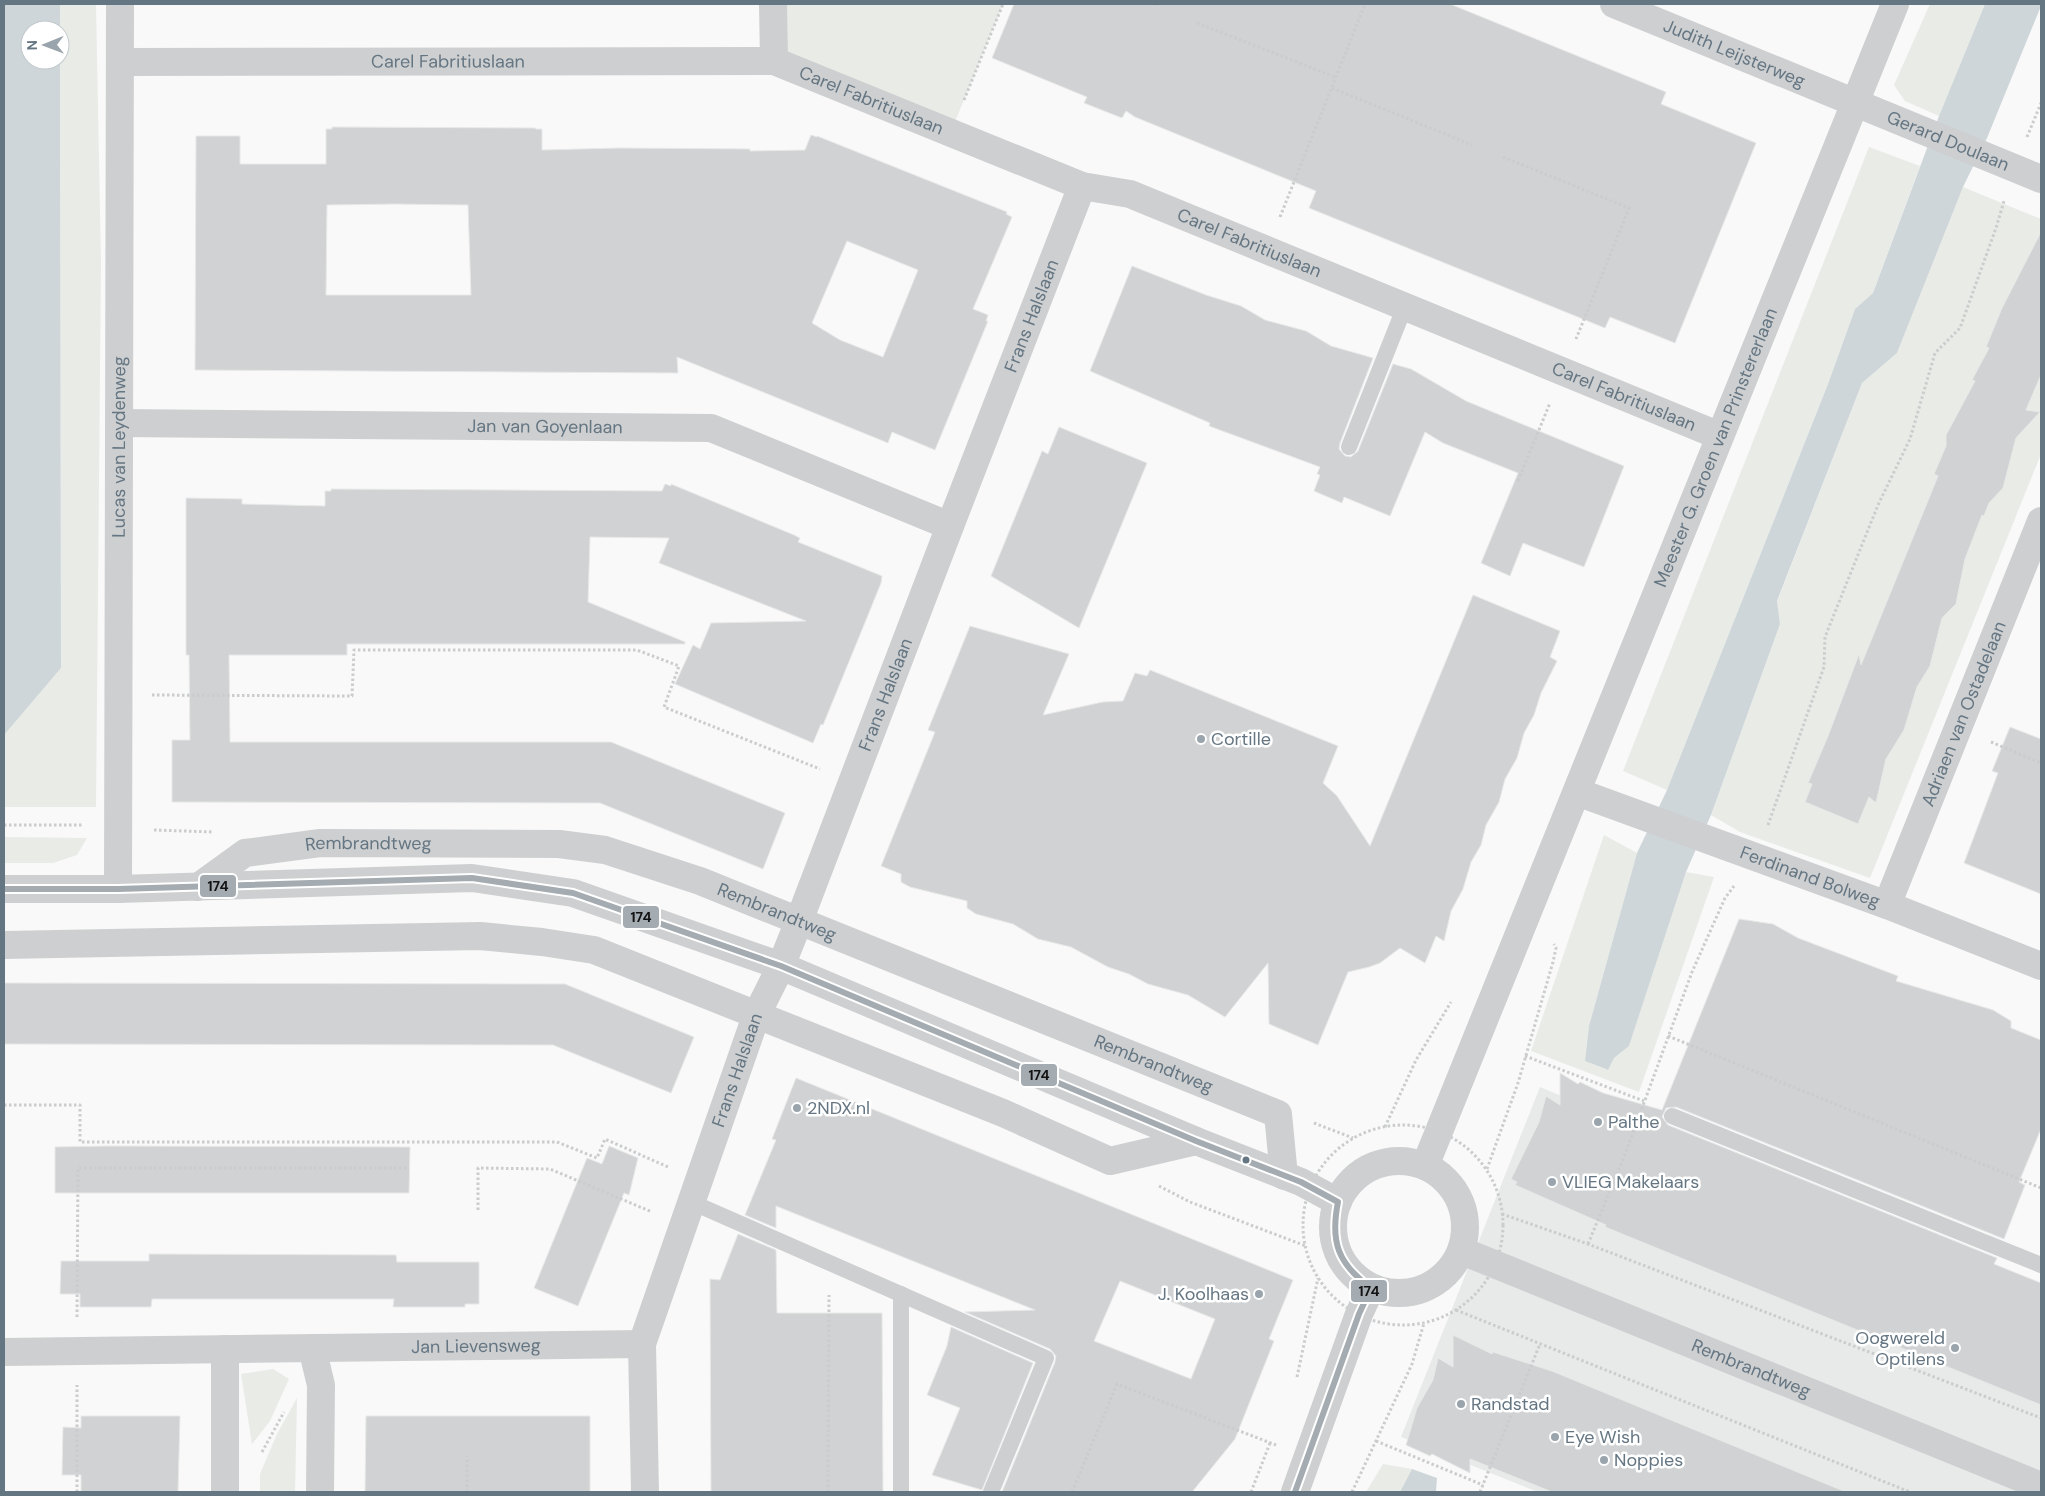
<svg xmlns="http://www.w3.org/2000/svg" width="2045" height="1496" font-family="'DM Sans',sans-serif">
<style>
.built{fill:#e8e9e9}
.green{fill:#e8ebe6}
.water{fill:#ced6d9}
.building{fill:#d0d2d3;stroke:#e8e8e8;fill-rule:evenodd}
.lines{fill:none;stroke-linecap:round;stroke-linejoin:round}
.path{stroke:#cbcccd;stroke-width:3;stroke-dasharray:2.5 2.5;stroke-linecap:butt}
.service{stroke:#cecfd0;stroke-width:16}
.minor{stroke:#cecfd0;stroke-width:28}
.tertiary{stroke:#cecfd0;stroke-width:28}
.bus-1-casing{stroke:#fff;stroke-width:10}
.bus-1{stroke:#a4abb1;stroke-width:6}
.poi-dot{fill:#99a4ac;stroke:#fff;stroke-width:2}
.bus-dot{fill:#657683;stroke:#fff;stroke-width:2}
.labels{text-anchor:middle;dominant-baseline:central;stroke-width:5;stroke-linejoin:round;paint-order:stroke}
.street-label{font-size:18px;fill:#657683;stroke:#fff}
.poi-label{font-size:18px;fill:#657683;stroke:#fff;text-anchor:start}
.line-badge{stroke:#fff;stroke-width:2}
.pale-badge-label{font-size:14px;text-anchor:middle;font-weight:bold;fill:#111}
</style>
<rect width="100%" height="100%" fill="#f9f9f9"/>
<path class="built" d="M1540,1087L2041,1296V1492H1538L1401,1437Z"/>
<g class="green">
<path d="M60,4H96L101,262L96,807H4V735L61,668Z"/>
<path d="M773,4H1003L950,134L774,61Z"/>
<path d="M1930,4H1985L1939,116L1905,101L1894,85Z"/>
<path d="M1869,147L1920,166L1873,293L1855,309L1828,384L1667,790L1623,771Z"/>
<path d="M1963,187L2041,219V454L1870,878L1740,832L1711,815L1780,624L1777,602L1862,383L1897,353Z"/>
<path d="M1604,835L1637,853L1589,1026L1585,1061L1607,1070L1614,1058L1629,1046L1686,872L1714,877L1639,1092L1531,1051Z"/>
<path d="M4,837L87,838L77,855L53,863H4Z"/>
<path d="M273,1369L289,1379L270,1421L252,1444L241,1374Z"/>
<path d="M297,1398L295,1492H260V1474L277,1434Z"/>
<path d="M1383,1464L1412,1469L1400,1492H1366Z"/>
</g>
<g class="water">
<path d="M4,4H60V30H30V60H60L61,668L4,735Z"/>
<path d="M1985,4H2041V6L1987,138L1963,187L1897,353L1862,383L1777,601L1780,624L1711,815L1686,872L1629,1046L1614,1058L1608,1070L1585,1061L1589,1026L1637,853L1667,790L1828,384L1855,309L1873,293L1939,116Z"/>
<path d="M1412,1469L1437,1478L1436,1492H1400Z"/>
</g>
<g class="building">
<path d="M1014,4H1450L1666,92L1661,104L1756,143L1675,343L1610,317L1605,328L1309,208L1316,191L1135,117L1126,111L1122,118L1084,103L1087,97L992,58Z"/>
<path d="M332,127L535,128L536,129H542V150L619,148L750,149V151L805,150L811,135L817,137V136L1007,212L1006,214L1012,217L973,309L988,315L986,321H988L935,450L892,432L888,443L677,357L678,373L195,370L196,136H240V164H326V129H332ZM394,204L468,205L471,295H326L327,205ZM847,241L918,270L883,357L840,340L812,323Z"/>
<path d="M2041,232V375L2026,410L2040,412L2016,438L2003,488L1989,503L1984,516L1982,515L1965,559L1956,604L1942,618L1930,666L1917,687L1904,730L1886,759L1876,803L1869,797L1858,824L1805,802L1812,784L1808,783L1828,736L1859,654L1861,665L1938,476L1934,474L1946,446V435L1975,381L1972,380L1989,348L1986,347L2002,308Z"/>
<path d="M1132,266L1206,295L1241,306L1265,320L1306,331L1331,346L1373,358L1340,443L1339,449L1345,456L1351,457L1358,451L1393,364L1411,369L1466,401L1624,466L1584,567L1523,543L1510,576L1481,563L1518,473L1443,443L1425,432L1390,516L1344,497L1342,503L1314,491L1320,475L1317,474L1320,467L1209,426L1210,423L1090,371Z"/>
<path d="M1059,427L1147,463L1079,628L991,576L1042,451L1048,454Z"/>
<path d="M665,484L671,486V484L794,535L800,538L798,542L882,576L881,583L866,620L823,725L821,724L813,743L675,684L693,645L700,649L711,623L806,621L659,563L669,538L590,537L588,602L685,642V644H347V655H229L230,742H611L785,813L763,869L600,803L172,802V740H190L189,655H186V498L242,499V504L325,506V491H331V489L662,491Z"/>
<path d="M1473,595L1560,631L1550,657L1557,661L1541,693L1534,715L1524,733L1517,758L1505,779L1499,802L1486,825L1481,845L1471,862L1463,889L1451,911L1444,941L1436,936L1425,963L1400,948L1380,963L1369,967L1348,972L1318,1045L1269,1024L1268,963L1225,1017L1188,995L1148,984L1129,974L1108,967L1071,947L1038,939L1013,924L976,914L967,908V901L910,887L901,882V874L881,866L935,732L928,730L970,626L1069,654L1043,715L1103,702L1123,701L1135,673L1147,676L1150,670L1338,746L1323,783L1337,796L1370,846Z"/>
<path d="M2010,727L2041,739V894L1964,863L1998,773L1992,771Z"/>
<path d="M1739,919L1773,924L1798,938L1898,976L1896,981L1993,1010L2011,1021V1028L2041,1040V1129L2019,1182L2025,1185L2004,1239L1676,1107L1666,1108L1662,1117L1668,1125L1997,1258L1994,1264L2041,1283V1405L1605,1227L1606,1225L1515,1185L1517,1182L1511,1179L1539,1122L1546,1096L1560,1105V1073L1578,1084L1580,1082L1603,1093L1662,1110Z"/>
<path d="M4,983L565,984L694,1037L671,1093L553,1045L4,1044Z"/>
<path d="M796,1078L1293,1280L1269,1339L1274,1341L1235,1439L1192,1492H1002L1055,1362L1056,1356L1050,1349L965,1312L1035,1310L776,1206V1228L745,1215L776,1140L772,1139ZM1120,1281L1215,1319L1191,1379L1094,1341Z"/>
<path d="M109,1146L410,1147L409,1193H55V1147Z"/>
<path d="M609,1146L638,1158L629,1195L624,1193L578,1306L534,1288L587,1158L602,1164Z"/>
<path d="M738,1234L776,1250L777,1313H882L883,1492H711L710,1279L720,1280Z"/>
<path d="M149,1254L396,1255L397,1262H479V1304H465V1307H393L394,1299H152L151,1307H80V1294H60L61,1261H149Z"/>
<path d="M951,1327L1033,1363L982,1490L932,1475L960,1408L927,1395L947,1346Z"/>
<path d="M1453,1335L1492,1354L1493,1352L1552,1371L1846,1492H1552L1470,1459V1473L1432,1454L1430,1456L1406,1445L1417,1408L1433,1380L1438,1358L1453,1367Z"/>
<path d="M81,1416H180L178,1492H81V1475H62L63,1427L81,1428Z"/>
<path d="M366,1416H590V1492H365Z"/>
</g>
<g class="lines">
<g class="path">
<path d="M1156,4L1161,6"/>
<path d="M1197,23L1335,77"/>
<path d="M1332,88L1472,145"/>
<path d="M964,100L1003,4"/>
<path d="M2027,137L2041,103"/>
<path d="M1503,157L1629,208L1576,339"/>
<path d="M1280,217L1365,4"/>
<path d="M1518,481L1550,403"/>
<path d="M152,695L352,696L354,650H637L679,666L664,707L820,769"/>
<path d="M1991,742L2041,763"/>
<path d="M4,825H83"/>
<path d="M1768,825L1824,667L1825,637L1878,505L1910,439L1935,353L1960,328L1996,228L2004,201"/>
<path d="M154,830L213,832"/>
<path d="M1668,1036L2041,1188"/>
<path d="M1525,1056L1644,1101"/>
<path d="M4,1105H80V1142H557L597,1158L605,1139L668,1167"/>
<path d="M1314,1123L1353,1138"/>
<circle cx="1403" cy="1225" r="100"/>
<path d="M1385,1127L1416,1060L1451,1002"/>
<path d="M1487,1169L1518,1083L1553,962L1556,948L1554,944"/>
<path d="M1159,1186L1190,1202L1306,1246"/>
<path d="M478,1210V1168L550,1169L652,1212"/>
<path d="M1502,1214L1588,1244L2041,1418"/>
<path d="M1588,1244L1626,1152L1692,972L1725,898L1734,886"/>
<path d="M1456,1310L1910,1492"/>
<path d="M77,1317L78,1168H408"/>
<path d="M1297,1377L1318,1278"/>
<path d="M1376,1441L1483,1485"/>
<path d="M262,1452L284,1412"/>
<path d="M77,1492V1385"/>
<path d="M467,1492V1456"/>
<path d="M828,1492L829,1295"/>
<path d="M1072,1492L1117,1384L1276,1445"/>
<path d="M1251,1492L1270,1443"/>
<path d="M1352,1492L1412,1364L1424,1323"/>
<path d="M1480,1492L1540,1344"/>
</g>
<g class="service">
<path d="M1349,447L1405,306"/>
<path d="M1672,1116L2041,1265"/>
<path d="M691,1202L1046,1358L991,1492"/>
<path d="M901,1492V1294"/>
</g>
<g class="minor">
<path d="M773,4L774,61"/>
<path id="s1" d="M1614,4L2041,179"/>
<path id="s2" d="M120,62L774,61L1082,186L1130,194L1720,436"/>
<path id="s3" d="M120,423L711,428L950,526"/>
<path id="s4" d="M1577,792L1887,905L2041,966"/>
<path id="s5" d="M198,887L245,853L320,843L559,844L605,850L700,881L1278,1114L1284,1176"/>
<path id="s6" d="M118,889L120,4"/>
<path id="s7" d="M1887,905L2041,521"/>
<path d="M4,945L480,936L542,942L594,950L1003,1113L1110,1161L1196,1141"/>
<path id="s8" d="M1462,1251L2041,1486"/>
<path d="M312,1348L321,1385L320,1492"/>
<path d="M225,1349V1492"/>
<path id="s9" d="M4,1352L642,1344"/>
<path id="s10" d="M645,1492L642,1344L756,1016L781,966L799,921L950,526L1082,186"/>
</g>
<g class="tertiary">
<path d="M4,889H118L472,878L573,893L781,966L1196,1141L1301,1182L1338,1202"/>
<circle cx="1399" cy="1227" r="66"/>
<path id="s11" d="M1425,1166L1895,4"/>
<path d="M1295,1492L1359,1314L1371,1288"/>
</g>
<defs>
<path id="bus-1" d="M4,889H118L472,878L573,893L781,966L1196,1141L1301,1182L1338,1202C1330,1242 1338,1264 1371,1288L1359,1314L1295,1492"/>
</defs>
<use href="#bus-1" class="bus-1-casing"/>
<use href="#bus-1" class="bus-1"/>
</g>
<g class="poi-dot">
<circle cx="1201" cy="739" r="5"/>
<circle cx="797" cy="1108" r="5"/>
<circle cx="1598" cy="1122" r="5"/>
<circle cx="1552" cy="1182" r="5"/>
<circle cx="1259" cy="1294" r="5"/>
<circle cx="1955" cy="1348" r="5"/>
<circle cx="1461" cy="1404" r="5"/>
<circle cx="1555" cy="1437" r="5"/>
<circle cx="1604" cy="1460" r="5"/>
</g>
<circle class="bus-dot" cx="1246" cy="1160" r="4.5"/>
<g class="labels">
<g class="street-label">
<text stroke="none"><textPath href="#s1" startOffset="130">Judith Leijsterweg</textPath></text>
<text stroke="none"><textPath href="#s2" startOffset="328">Carel Fabritiuslaan</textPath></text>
<text stroke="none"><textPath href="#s2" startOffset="759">Carel Fabritiuslaan</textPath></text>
<text stroke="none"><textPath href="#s1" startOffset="361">Gerard Doulaan</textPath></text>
<text stroke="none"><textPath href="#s2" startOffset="1164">Carel Fabritiuslaan</textPath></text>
<text stroke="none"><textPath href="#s10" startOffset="1248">Frans Halslaan</textPath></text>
<text stroke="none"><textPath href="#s2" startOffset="1569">Carel Fabritiuslaan</textPath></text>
<text stroke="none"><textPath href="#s3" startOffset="425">Jan van Goyenlaan</textPath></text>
<text stroke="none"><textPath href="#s6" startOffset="442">Lucas van Leydenweg</textPath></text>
<text stroke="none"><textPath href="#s11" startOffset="775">Meester G. Groen van Prinstererlaan</textPath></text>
<text stroke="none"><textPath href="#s10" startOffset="842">Frans Halslaan</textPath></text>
<text stroke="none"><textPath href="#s7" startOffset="206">Adriaen van Ostadelaan</textPath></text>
<text stroke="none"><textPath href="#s5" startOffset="182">Rembrandtweg</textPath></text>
<text stroke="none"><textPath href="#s4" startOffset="248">Ferdinand Bolweg</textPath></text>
<text stroke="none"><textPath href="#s5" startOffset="602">Rembrandtweg</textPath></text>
<text stroke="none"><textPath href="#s5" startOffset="1008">Rembrandtweg</textPath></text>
<text stroke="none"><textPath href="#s10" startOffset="438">Frans Halslaan</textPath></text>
<text stroke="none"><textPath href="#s9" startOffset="472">Jan Lievensweg</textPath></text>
<text stroke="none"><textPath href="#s8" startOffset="312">Rembrandtweg</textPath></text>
</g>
<g class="poi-label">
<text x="1211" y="739">Cortille</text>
<text x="807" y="1108">2NDX.nl</text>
<text x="1608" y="1122">Palthe</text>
<text x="1562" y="1182">VLIEG Makelaars</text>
<text x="1249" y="1294" text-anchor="end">J. Koolhaas</text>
<text x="1945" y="1338" text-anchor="end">Oogwereld<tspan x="1945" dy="21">Optilens</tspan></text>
<text x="1471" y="1404">Randstad</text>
<text x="1565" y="1437">Eye Wish</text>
<text x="1614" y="1460">Noppies</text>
</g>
</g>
<g class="line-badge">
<rect x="199" y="874" width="38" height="24" rx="5" fill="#a4abb1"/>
<rect x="622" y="905" width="38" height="24" rx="5" fill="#a4abb1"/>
<rect x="1020" y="1063" width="38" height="24" rx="5" fill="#a4abb1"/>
<rect x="1350" y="1279" width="38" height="24" rx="5" fill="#a4abb1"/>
</g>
<g class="pale-badge-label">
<text x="218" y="891">174</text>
<text x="641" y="922">174</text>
<text x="1039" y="1080">174</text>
<text x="1369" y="1296">174</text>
</g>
<rect width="2045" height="1496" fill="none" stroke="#657683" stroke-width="10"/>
<g transform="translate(45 45) rotate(269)"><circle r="24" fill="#ffffff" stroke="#c1c8cd"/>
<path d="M0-4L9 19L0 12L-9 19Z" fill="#99a4ac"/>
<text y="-8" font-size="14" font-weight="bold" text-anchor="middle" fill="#657683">N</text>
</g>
</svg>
